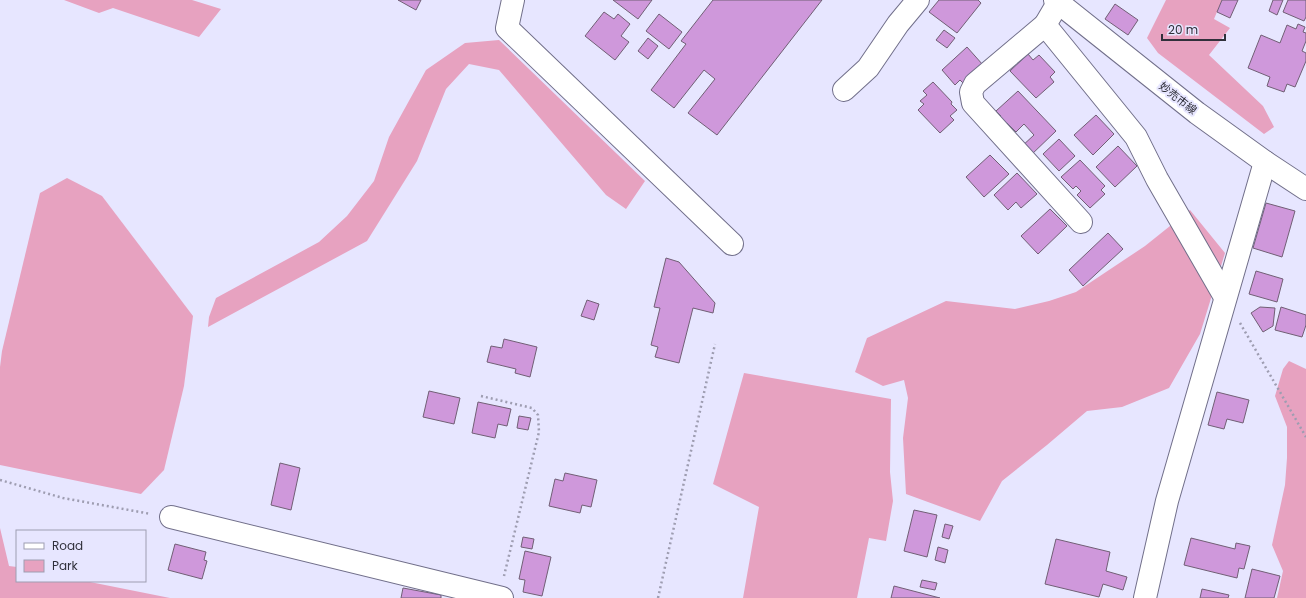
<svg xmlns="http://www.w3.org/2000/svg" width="1306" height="598" font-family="Poppins,'Noto Sans JP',sans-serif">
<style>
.green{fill:#e7a2c0}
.building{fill:#cf98db;stroke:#715f75}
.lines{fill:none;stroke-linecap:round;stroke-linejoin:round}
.minor-casing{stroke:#716f8a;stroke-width:24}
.major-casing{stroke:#716f8a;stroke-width:24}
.path{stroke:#9e9db1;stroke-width:2.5;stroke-dasharray:2 3;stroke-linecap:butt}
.minor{stroke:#fff;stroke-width:22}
.major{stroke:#fff;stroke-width:22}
.labels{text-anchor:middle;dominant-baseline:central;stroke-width:4;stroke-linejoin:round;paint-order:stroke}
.street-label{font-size:11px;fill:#30303b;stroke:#e7e6ff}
</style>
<rect width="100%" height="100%" fill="#e7e6ff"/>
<g class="green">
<path d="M64,0H192L221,9L199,37L113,8L99,13Z"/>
<path d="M1166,0H1222L1214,19L1230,28L1209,55L1263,106L1274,127L1264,134L1158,53L1147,38Z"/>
<path d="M499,40L645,181L626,209L606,195L499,70L469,64L446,89L417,161L367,241L208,327L209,317L216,298L319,242L347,216L374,181L389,137L426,70L465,43Z"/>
<path d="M67,178L102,196L193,316L184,386L164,470L141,494L0,465V367L2,351L40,193Z"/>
<path d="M1190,210L1225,253L1200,334L1169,388L1122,407L1087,411L1047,445L1002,481L980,521L906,494L903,438L908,398L904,380L883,386L855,372L867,338L946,301L1015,309L1049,301L1076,292L1145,246Z"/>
<path d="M1289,361L1306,369V598H1277L1283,571L1272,545L1285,485L1287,458V427L1275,396L1283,369Z"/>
<path d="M744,373L891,399L890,472L893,501L886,541L869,538L857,598H743L759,507L713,484Z"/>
<path d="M0,528L9,566L17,567V581H85L170,598H0Z"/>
</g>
<g class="building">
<path d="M398,0H421L416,10Z"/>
<path d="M613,0H652L638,19Z"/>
<path d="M713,0H822L717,135L688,113L715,79L704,70L674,108L651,90L686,44L681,41Z"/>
<path d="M939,0H978L981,3L957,33L929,12Z"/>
<path d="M1222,0H1238L1230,18L1217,12Z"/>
<path d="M1273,0H1283L1277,15L1269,11Z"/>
<path d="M1288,0H1306V17L1304,21L1283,12Z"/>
<path d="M1115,4L1138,20L1128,35L1105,19Z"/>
<path d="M604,12L614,19L618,14L630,24L621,36L629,42L615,60L585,36Z"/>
<path d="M659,14L682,32L669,49L646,31Z"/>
<path d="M1298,24L1305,27L1303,32L1306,33V41L1302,51L1306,53V61L1295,87L1287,84L1284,92L1267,86L1270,77L1248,68L1261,35L1280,43L1287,25L1296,29Z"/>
<path d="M944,30L955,38L947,48L936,40Z"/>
<path d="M648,38L658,46L648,59L638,51Z"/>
<path d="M967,47L983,65L963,83L960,80L955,85L942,70Z"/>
<path d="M1028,54L1033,60L1039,55L1055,72L1050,77L1054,82L1036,98L1010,71Z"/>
<path d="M933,82L952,102L951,104L957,110L950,116L954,120L940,133L918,110L924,104L920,101L927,95L923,91Z"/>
<path d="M1018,91L1056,131L1030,156L1021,147L1034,135L1024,124L1016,132L1007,123L1003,127L997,120L1001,116L996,111Z"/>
<path d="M1096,115L1114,134L1093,155L1074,135Z"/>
<path d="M1059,139L1075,156L1059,171L1043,154Z"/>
<path d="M1118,146L1137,166L1115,187L1096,167Z"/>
<path d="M990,155L1009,174L984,197L966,177Z"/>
<path d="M1080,160L1105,186L1101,190L1105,194L1090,208L1077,195L1081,191L1076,186L1073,189L1061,177Z"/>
<path d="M1017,173L1037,194L1021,208L1016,202L1008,210L994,195Z"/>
<path d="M1266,203L1295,211L1282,257L1253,248Z"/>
<path d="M1050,209L1067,226L1038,254L1021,236Z"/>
<path d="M1108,233L1123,249L1083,286L1069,270Z"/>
<path d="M666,258L679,262L715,303L713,313L693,308L679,363L655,357L658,347L651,345L660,308L654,307Z"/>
<path d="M1256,271L1283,279L1277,302L1249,294Z"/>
<path d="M587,300L599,304L594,320L581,316Z"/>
<path d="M1260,307L1275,308L1273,326L1263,332L1251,313Z"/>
<path d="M1281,307L1306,315V325L1302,337L1275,330Z"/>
<path d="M504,339L537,347L530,377L515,373L516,369L487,362L491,346L502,348Z"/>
<path d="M429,391L460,398L454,424L423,417Z"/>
<path d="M1217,392L1249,400L1243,423L1227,419L1224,429L1208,425Z"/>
<path d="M478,402L511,409L507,426L498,424L495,438L472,433Z"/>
<path d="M519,416L531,418L528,430L517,428Z"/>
<path d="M280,463L300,468L291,510L271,505Z"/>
<path d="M565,473L597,480L591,507L582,505L580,513L549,506L555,479L563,481Z"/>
<path d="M914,510L937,515L927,557L904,551Z"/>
<path d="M945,524L953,526L949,539L942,537Z"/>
<path d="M523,537L534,539L532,549L521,547Z"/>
<path d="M1191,538L1235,549L1236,543L1250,546L1244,569L1239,568L1237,578L1184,565Z"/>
<path d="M1056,539L1110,552L1106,571L1127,577L1123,590L1103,584L1099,597L1045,584Z"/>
<path d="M175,544L206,552L204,560L207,561L202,579L168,570Z"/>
<path d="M938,547L948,550L945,563L935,560Z"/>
<path d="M525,551L551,557L542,596L523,592L525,580L519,579Z"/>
<path d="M1252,569L1280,576L1274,598H1245Z"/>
<path d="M922,580L937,583L935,590L920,587Z"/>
<path d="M894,586L940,598H891Z"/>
<path d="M403,588L441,595V598H401Z"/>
<path d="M1202,589L1229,595L1228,598H1200Z"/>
</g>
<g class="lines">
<defs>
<g id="minor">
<path d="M513,0L507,28L732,244"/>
<path d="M1058,3L1045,25L1136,137L1157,179L1225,297"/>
<path d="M1045,25L975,84L971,92L973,103L1081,222"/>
<path d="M844,90L868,68L898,24L918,0"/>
<path d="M171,517L502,598"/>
<path d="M1145,598L1167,501L1265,162"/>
</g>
<path id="major" d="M1055,0L1197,113L1265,162L1306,189"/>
</defs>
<use href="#minor" class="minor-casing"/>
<use href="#major" class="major-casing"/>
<g class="path">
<path d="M1240,323L1306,437"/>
<path d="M481,396L532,408L538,415L539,432L504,576"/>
<path d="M0,480L63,498L151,514"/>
<path d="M658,598L715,344"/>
</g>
<use href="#minor" class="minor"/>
<use href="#major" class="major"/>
</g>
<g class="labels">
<g class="street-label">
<text transform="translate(1178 98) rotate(38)">妙売市線</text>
</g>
</g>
<rect x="16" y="530" width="130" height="52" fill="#e7e6ff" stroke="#9e9db1"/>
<rect x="24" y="543" width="20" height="6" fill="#ffffff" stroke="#9e9db1"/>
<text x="52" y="550" font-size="12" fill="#30303b">Road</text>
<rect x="24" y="560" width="20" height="12" fill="#e7a2c0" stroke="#9e9db1"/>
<text x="52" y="570" font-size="12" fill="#30303b">Park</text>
<path d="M1162 34v6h63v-6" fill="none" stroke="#30303b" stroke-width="2"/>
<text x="1168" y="34" font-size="12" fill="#30303b" stroke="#e7e6ff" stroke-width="3" paint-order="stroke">20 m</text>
</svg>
